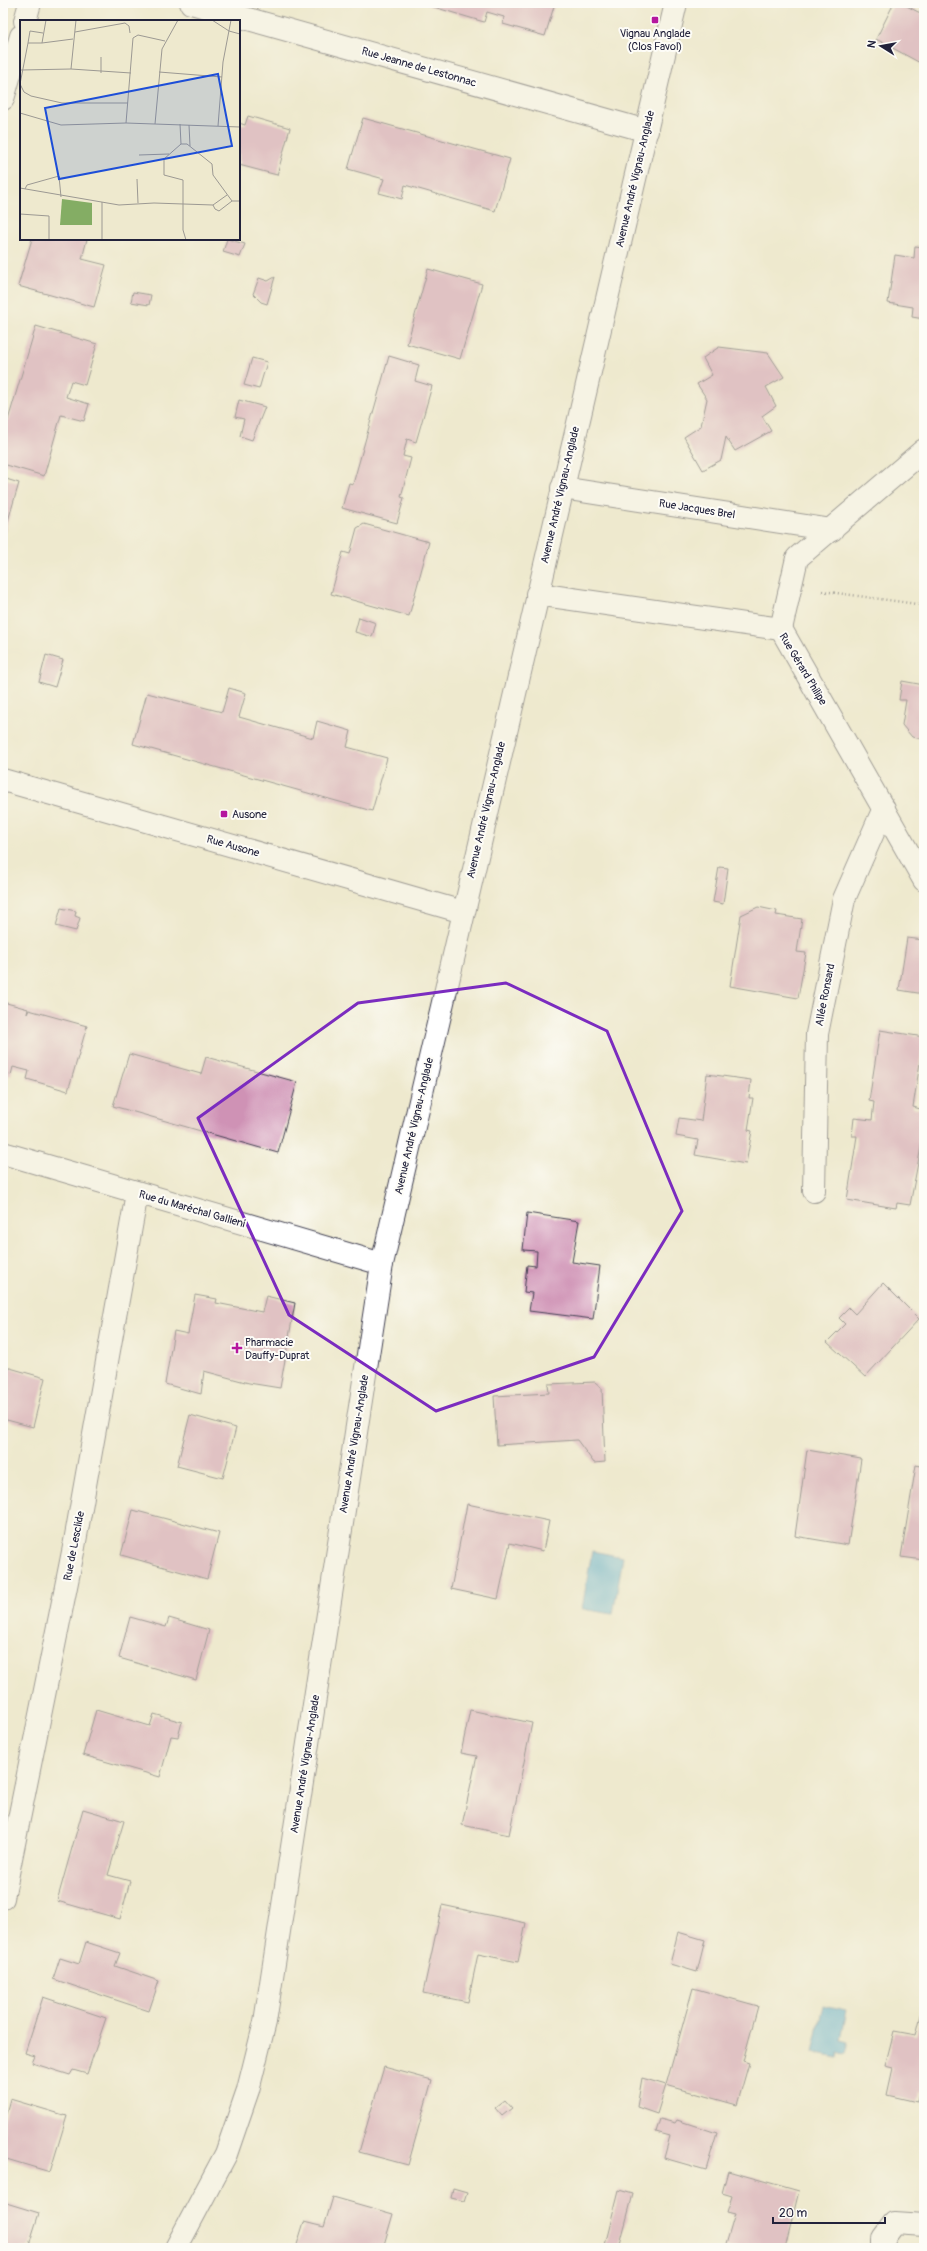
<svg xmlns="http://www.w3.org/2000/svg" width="927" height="2251" font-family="Pangolin,sans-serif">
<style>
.water{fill:#59aed5;stroke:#3e6888}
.building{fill:#cf92b5}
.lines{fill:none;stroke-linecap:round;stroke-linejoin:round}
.minor-casing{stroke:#414051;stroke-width:24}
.path{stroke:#414051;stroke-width:2.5;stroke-dasharray:1 3;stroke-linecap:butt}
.minor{stroke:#fff;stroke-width:22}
.marked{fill:none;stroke:#7b2cbf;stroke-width:3;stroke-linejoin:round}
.poi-dot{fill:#b5179e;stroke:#fdfcf7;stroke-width:1.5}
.labels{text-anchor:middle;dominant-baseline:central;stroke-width:4;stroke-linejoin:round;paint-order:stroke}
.poi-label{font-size:11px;fill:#22223b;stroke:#fdfcf7;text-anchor:start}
.street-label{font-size:11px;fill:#22223b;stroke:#fdfcf7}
.inset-road{fill:none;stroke:#9c9993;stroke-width:1}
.view{fill:#1d4ed8;fill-opacity:0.15;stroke:#1d4ed8;stroke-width:2}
.inset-edge{fill:none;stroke:#22223b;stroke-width:2}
</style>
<rect width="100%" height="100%" fill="#fdfcf7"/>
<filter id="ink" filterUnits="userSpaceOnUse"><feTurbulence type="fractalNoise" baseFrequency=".025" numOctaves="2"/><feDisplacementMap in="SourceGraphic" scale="8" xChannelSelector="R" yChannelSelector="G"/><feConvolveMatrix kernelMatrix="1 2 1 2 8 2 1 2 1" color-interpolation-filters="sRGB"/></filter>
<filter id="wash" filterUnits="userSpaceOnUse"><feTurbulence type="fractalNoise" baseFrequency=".012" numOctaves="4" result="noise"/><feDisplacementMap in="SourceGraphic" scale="16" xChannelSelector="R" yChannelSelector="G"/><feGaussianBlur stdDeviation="0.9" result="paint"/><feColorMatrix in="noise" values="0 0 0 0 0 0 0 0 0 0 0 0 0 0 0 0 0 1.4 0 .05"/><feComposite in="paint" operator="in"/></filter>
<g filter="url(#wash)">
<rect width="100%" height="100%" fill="#eee9ce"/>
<g class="water">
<path d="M592,1551L623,1557L613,1614L582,1609Z"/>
<path d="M823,2005L847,2010L841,2040L849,2042L846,2054L838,2053L837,2058L813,2053Z"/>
</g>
<g id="blocks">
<g class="building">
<path d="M428,3H555L545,36L503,24L504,17L487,12L484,22L427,5Z"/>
<path d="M894,3H901L924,15V65L876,39Z"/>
<path d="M248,116L290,128L277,175L239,165V123L245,125Z"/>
<path d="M363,118L510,159L495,211L405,185L402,199L379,193L384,179L348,169Z"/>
<path d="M32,239H87L82,259L106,265L94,307L18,286Z"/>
<path d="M227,239L245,244L240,257L223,252Z"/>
<path d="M915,246L924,247V319L912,317L913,307L888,303L895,255L914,258Z"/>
<path d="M428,269L482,284L460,359L407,344Z"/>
<path d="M275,277L267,304L261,302L253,294L259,278L268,281Z"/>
<path d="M133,292L151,295L149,305L131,302Z"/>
<path d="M36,326L97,344L85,385L71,381L66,397L89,404L84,421L61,415L44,476L3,464V418L8,420Z"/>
<path d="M719,347L768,353L784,377L766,387L776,406L762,416L771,431L735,451L726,437L721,460L703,470L684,437L701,426L707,399L697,384L712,375L703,358Z"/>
<path d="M389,356L419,365L415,381L432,386L416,442L407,439L403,456L411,458L401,497L404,498L397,523L342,508L349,483L353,484Z"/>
<path d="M252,358L267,362L259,389L244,385Z"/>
<path d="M239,400L265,407L252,440L240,436L244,419L235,417Z"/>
<path d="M3,478L19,483L3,538Z"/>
<path d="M364,524L429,542L409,616L331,594L343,552L350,554L357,528Z"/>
<path d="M359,617L376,623L372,637L355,632Z"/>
<path d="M46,655L63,660L55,687L39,682Z"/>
<path d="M902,681L924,685V739L912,737L902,725L906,700H899Z"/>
<path d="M229,688L246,693L239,717L313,738L317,721L351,731L347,747L387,758L372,811L133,744L147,693L222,712Z"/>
<path d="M719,867L728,868L723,904L713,902Z"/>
<path d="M758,907L777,911L776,915L802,919L797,952L806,953L798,998L730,986L741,915Z"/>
<path d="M61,908L76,911L75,916L80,918L76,931L56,926Z"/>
<path d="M907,938L924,940V994L899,990Z"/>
<path d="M3,1002L28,1009L27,1014L29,1010L87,1026L68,1091L27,1079L29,1071L13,1067L11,1075L3,1072Z"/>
<path d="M880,1030L924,1037L913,1107L924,1110L921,1147L910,1205L897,1203L896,1208L847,1200L857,1136H852L854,1118L872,1120L874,1102L869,1101Z"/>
<path d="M129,1054L201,1074L206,1057L297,1082L278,1153L113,1106Z"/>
<path d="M707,1074L751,1080L749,1098H753L748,1130L752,1131L746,1164L695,1155L698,1140L676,1136L679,1118L701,1121Z"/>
<path d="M527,1213L579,1221L572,1262L600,1266L593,1319L529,1311L532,1293L524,1292L527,1265L536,1266L537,1251L523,1250Z"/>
<path d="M883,1283L919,1319L865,1377L827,1342L845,1324L839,1318L849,1308L855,1314Z"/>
<path d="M195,1295L217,1299L216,1303L262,1312L266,1296L295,1303L280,1388L249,1383L204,1371L201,1394L165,1384L174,1331L188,1334Z"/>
<path d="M3,1366L45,1378L33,1427L3,1419Z"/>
<path d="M595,1382L602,1388L605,1462L594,1463L577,1440L497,1445L494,1396L549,1393L548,1384Z"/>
<path d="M190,1415L236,1428L223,1478L177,1466Z"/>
<path d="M807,1450L861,1459L848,1545L795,1536Z"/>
<path d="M916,1465L924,1467V1560L901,1557Z"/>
<path d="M467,1504L549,1521L543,1551L510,1543L498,1599L451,1589Z"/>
<path d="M133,1510L219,1533L207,1579L121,1555Z"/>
<path d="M130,1617L166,1627L169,1618L209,1630L196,1680L119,1658Z"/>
<path d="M96,1710L150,1726L154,1714L182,1722L178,1737L171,1736L160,1777L83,1755Z"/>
<path d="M470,1710L532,1723L509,1835L462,1825L477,1756L461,1753Z"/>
<path d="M83,1809L124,1821L108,1875L130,1881L120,1919L57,1901Z"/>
<path d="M442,1905L526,1923L518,1962L478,1954L468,2002L423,1993Z"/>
<path d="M678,1932L705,1940L697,1972L670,1964Z"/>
<path d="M86,1942L120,1953L115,1966L159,1981L149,2011L53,1979L60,1958L79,1964Z"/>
<path d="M693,1988L758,2006L743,2061L749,2063L737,2105L666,2085Z"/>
<path d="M43,1997L106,2018L87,2074L73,2070L70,2075L32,2063L35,2056L25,2053Z"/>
<path d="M924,2003V2093L919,2092L917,2102L887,2095L893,2068L885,2066L894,2031L916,2035Z"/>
<path d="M384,2067L432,2080L408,2165L359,2152Z"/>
<path d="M642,2078L666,2085L657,2114L637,2107Z"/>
<path d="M10,2099L67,2116L50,2172L3,2158V2124Z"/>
<path d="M505,2100L512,2108L502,2116L495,2108Z"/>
<path d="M660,2119L675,2123L677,2120L717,2133L706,2170L664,2158L670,2136L656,2132Z"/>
<path d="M728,2171L799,2191L785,2248H725L735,2214L727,2212L732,2196L722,2193Z"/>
<path d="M453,2188L467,2192L464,2201L451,2198Z"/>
<path d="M619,2190L633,2194L619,2248H616L605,2245Z"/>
<path d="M333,2197L393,2214L383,2248H296L304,2222L324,2227Z"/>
<path d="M3,2202L39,2213L28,2248H3Z"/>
</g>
</g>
</g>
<g filter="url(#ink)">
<use href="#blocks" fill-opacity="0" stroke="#414051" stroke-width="1"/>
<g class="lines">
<defs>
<g id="minor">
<path d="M191,3L647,131"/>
<path d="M25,21L30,3"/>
<path d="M3,99L21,36"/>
<path d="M562,488L832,530"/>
<path d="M537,594L781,629L924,880"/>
<path d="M781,629L797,558L924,450"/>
<path d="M3,780L463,912"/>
<path d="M3,1153L382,1264"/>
<path d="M814,1191L817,1034L844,899L884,808"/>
<path d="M3,1898L74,1547L137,1193"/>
<path d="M176,2248L226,2154L248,2090L265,2022L382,1264L676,3"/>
<path d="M883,2248V2239L895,2223L924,2225"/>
</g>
</defs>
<use href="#minor" class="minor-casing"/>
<path class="path" d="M822,591L924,605"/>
<use href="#minor" class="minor"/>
</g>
</g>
<path d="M0 0H927V2251H0ZM506,983L607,1031L682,1211L594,1357L436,1411L289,1315L198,1118L358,1003Z" fill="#eee9ce" fill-opacity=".55" fill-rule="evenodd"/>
<path class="marked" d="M506,983L607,1031L682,1211L594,1357L436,1411L289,1315L198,1118L358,1003Z"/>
<g class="poi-dot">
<rect x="651" y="16" width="8" height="8" rx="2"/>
<rect x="220" y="810" width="8" height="8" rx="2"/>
<path d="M235 1342h4v4h4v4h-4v4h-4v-4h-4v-4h4z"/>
</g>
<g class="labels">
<g class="poi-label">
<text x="655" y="33" text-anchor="middle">Vignau Anglade<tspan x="655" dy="13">(Clos Favol)</tspan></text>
<text x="232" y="814">Ausone</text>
<text x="245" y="1342">Pharmacie<tspan x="245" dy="13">Dauffy-Duprat</tspan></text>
</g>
<g class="street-label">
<text transform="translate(419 67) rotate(16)">Rue Jeanne de Lestonnac</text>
<text transform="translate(635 179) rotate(-77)">Avenue André Vignau-Anglade</text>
<text transform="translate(560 495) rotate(-77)">Avenue André Vignau-Anglade</text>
<text transform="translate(697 509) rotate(9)">Rue Jacques Brel</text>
<text transform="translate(803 669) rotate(59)">Rue Gérard Philipe</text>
<text transform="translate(486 810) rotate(-77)">Avenue André Vignau-Anglade</text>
<text transform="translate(233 846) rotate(16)">Rue Ausone</text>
<text transform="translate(825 995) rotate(-79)">Allée Ronsard</text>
<text transform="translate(414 1126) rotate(-77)">Avenue André Vignau-Anglade</text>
<text transform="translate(192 1209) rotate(16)">Rue du Maréchal Gallieni</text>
<text transform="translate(354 1444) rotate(-81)">Avenue André Vignau-Anglade</text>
<text transform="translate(74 1546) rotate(-79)">Rue de Lesclide</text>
<text transform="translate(305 1764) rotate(-81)">Avenue André Vignau-Anglade</text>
</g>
</g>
<g transform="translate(20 20)">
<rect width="220" height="220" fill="#eee9ce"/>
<path d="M42,179L72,183V205H40Z" fill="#84ad64"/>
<path class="inset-road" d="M192,0L209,11L220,14M55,12L105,3L109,6L110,13M23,13L10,11L8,23H22L26,0M8,23L0,64L4,72L11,76L42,83H108M22,23L53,19M51,49L56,0M1,50L51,49L111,53M139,52L202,57M81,53V37M0,93L41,105L106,103L220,107M106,103L113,18L118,15L145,21M135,104L142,29L158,0M160,104L161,124L144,139V155L163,160V210L166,220M169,105L170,126M198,106L203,42L211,0M161,124H167L192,144L193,155L212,181M119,135L149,134M117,159L118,183M0,168L99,185L134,183L193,185L207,175M5,169L7,165L39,156L41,177M82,182V220M193,185L195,189L199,191L212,181H220M0,194L29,196V220"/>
<path class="view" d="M198,54L212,126L39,159L25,88Z"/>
<rect width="220" height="220" class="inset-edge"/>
</g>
<rect width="927" height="2251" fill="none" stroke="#fdfcf7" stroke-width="16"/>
<g transform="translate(881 46) rotate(281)" stroke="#fdfcf7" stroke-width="3" paint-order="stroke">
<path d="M0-3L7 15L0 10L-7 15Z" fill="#22223b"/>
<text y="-6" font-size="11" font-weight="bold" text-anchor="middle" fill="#22223b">N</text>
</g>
<path d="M773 2217v6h112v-6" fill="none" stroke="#22223b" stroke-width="2"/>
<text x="779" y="2217" font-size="12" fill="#22223b" stroke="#fdfcf7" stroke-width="3" paint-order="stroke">20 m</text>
</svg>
